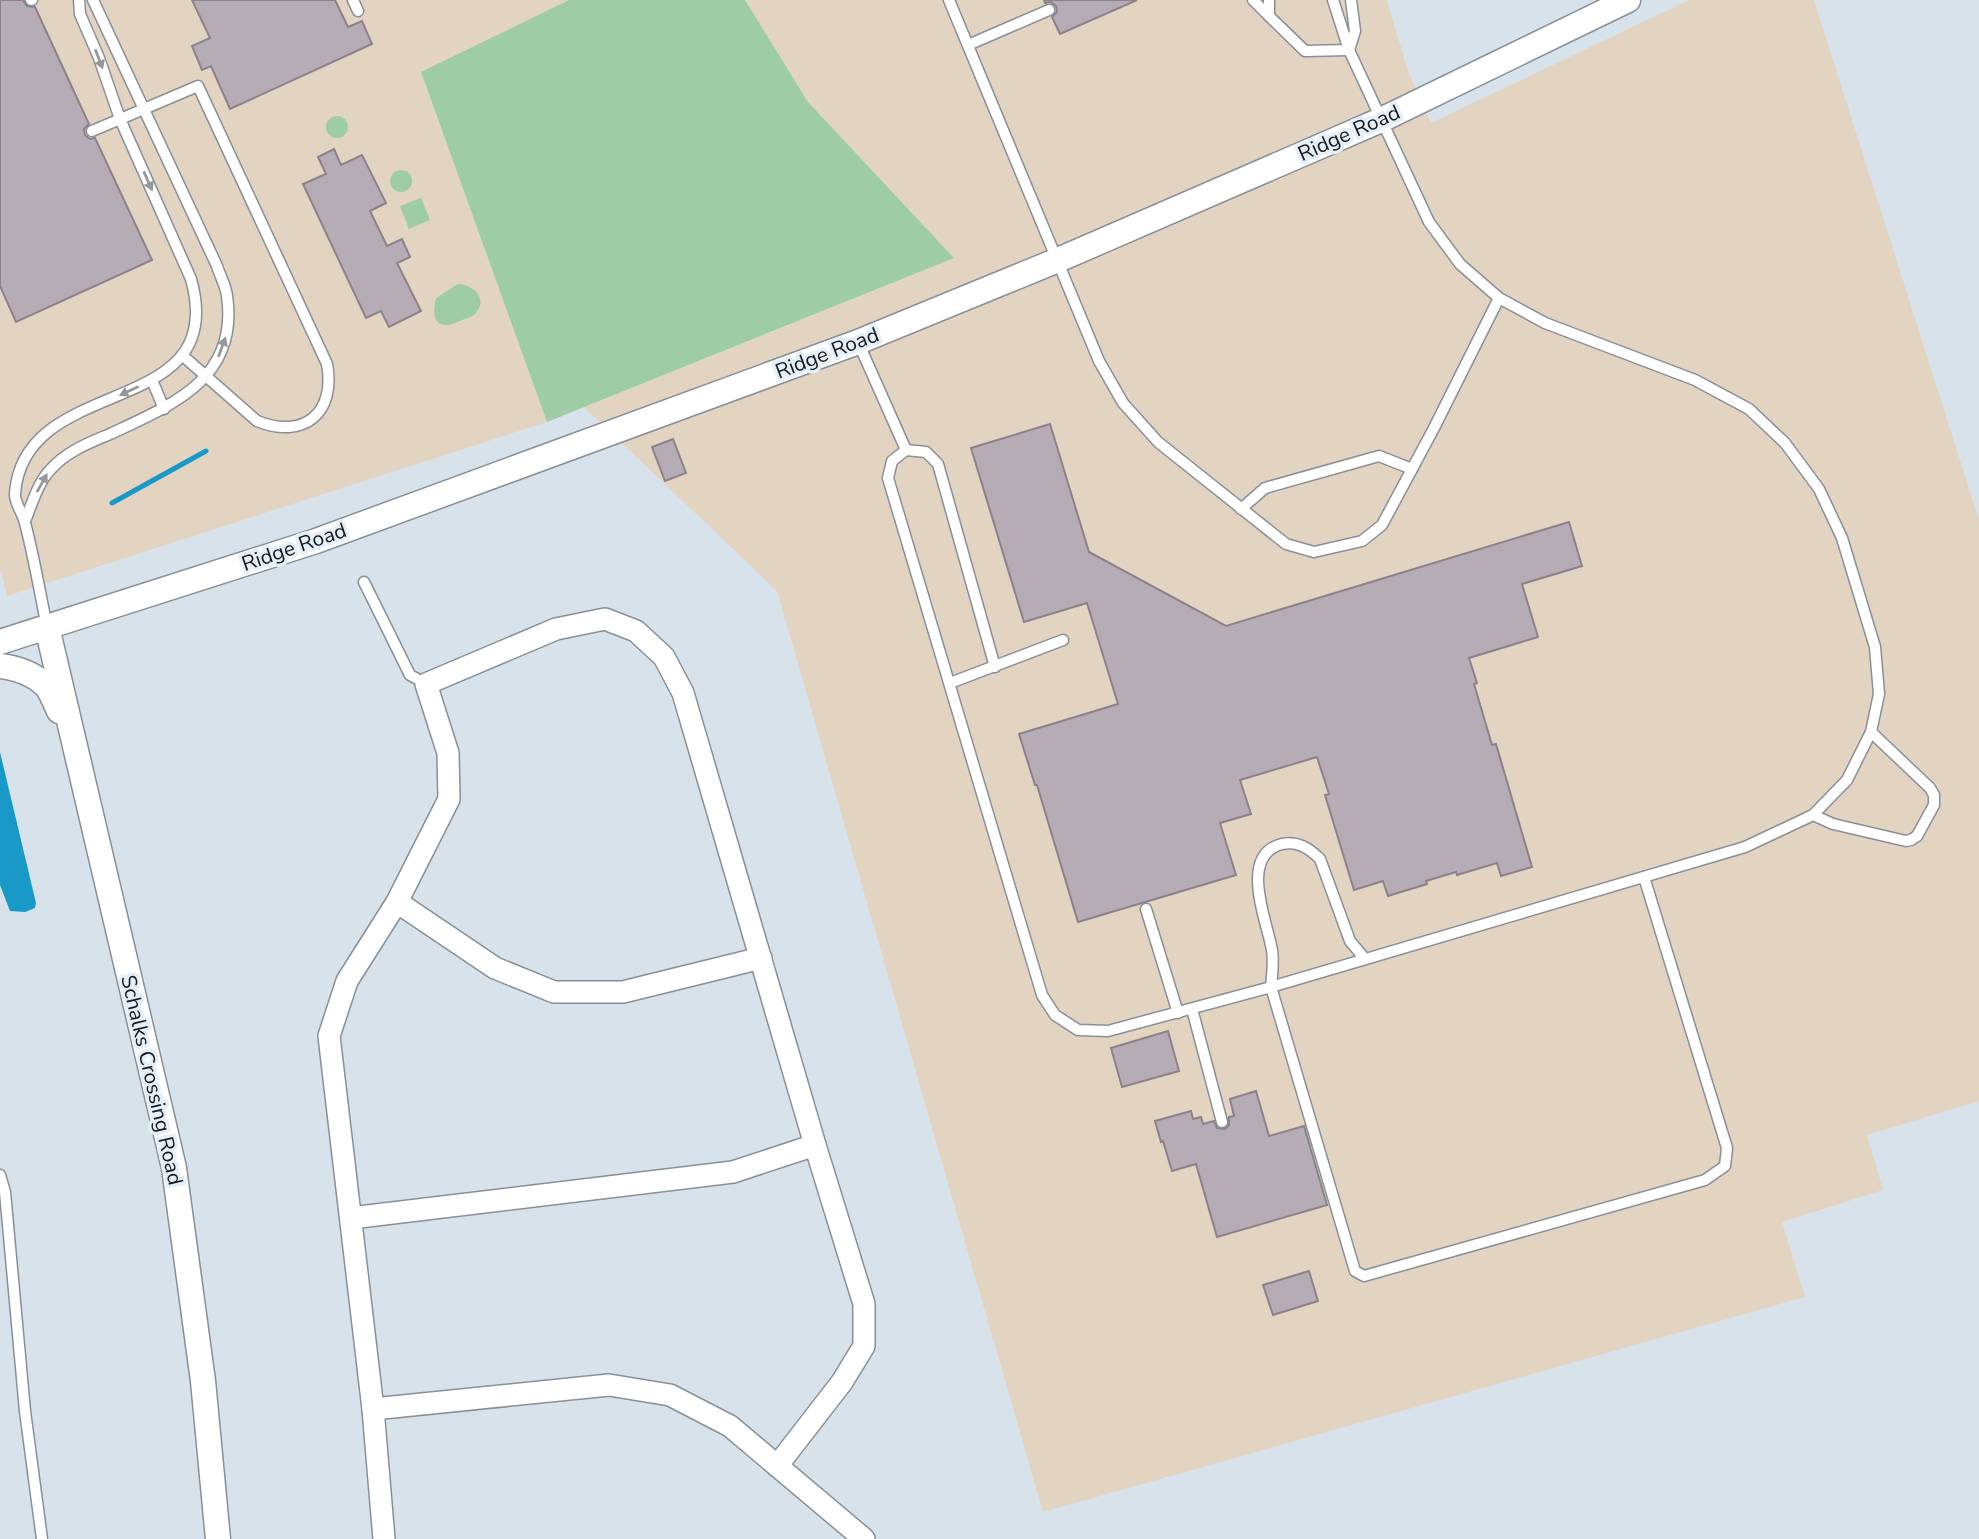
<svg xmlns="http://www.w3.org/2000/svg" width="1979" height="1539" font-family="'Nunito Sans',sans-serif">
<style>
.commercial{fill:#e2d4c1}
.green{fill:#9dcca5}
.water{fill:#1999c8}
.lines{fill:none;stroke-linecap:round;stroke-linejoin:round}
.stream{stroke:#1999c8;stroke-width:5}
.building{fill:#b5acb5;stroke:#8b828b;stroke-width:2}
.service-casing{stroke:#879098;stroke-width:13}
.minor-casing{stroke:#879098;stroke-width:24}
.tertiary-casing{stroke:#879098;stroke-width:27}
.service{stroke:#fff;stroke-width:10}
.minor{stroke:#fff;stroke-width:21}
.tertiary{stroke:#fff;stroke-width:24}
.oneway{fill:#969899}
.labels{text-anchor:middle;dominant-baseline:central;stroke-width:7;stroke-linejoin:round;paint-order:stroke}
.street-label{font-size:21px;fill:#161a1d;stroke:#e5eff8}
</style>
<rect width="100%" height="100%" fill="#d8e2ea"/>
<g class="commercial">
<path d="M0,0H569L421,73L547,422L7,596L0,567Z"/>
<path d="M745,0H1387L1408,71L1431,123L1689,0H1814L1979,520V1101L1867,1135L1883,1190L1782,1222L1805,1297L1043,1512L777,591L584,407L954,258L808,102Z"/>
</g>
<g class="green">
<path d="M569,0H745L808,102L954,258L547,422L421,72Z"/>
<circle cx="337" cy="127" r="11"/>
<circle cx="401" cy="181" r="11"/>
<path d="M421,198L430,220L409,229L400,206Z"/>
<path d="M458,284C474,285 489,299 475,314C472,317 464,319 460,321C437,332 431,319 436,298Z"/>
</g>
<path class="water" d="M0,752L36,903L35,908L25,912L10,911L0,885Z"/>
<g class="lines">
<path class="stream" d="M112,503L206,451"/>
</g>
<g class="building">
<path d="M0,0H23L27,6L35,7L89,124L84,129L85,135L90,139L95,138L152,260L16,322L0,286Z"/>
<path d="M192,0H335L348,27L362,21L372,44L230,109L211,66L202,70L192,46L210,38Z"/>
<path d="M1044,0H1137L1060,34L1052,17L1057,12L1056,6L1051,2L1045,3Z"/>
<path d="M334,149L341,165L362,155L386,203L370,211L387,246L402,239L410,257L397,263L421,311L389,327L381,311L366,318L303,184L326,174L318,157Z"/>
<path d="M1050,424L1089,552L1226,626L1569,522L1582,566L1522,584L1538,637L1469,658L1477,683L1474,684L1492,745L1496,744L1532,867L1501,876L1497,863L1457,875L1456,872L1426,881L1427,884L1388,896L1383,881L1354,890L1325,795L1329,794L1317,757L1240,780L1251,814L1220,823L1236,875L1078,922L1037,785H1035L1019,734L1118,704L1087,603L1024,622L971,448Z"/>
<path d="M673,439L686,473L665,481L652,447Z"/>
<path d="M1168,1031L1179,1071L1122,1087L1111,1048Z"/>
<path d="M1256,1091L1269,1136L1304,1126L1327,1205L1217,1237L1196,1164L1172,1171L1163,1141L1161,1142L1155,1121L1191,1111L1193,1119L1201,1117L1203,1124L1214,1121L1217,1128L1225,1129L1229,1125V1117L1234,1116L1230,1099Z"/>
<path d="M1309,1271L1318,1301L1273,1315L1263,1285Z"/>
</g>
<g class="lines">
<defs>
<g id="service">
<path d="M31,0H32"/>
<path d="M353,0L358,11"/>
<path d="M949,0L1099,361L1123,403L1158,442L1286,544L1314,552L1362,541L1382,525L1434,428L1499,298"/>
<path d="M1253,0L1269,16"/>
<path d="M1269,0V16L1305,51L1349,50L1355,31L1351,0"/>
<path d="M968,45L1049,10"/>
<path d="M92,131L198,86L327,364C336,413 304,440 257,421L182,355"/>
<path d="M858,342L906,450L892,461L888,478L1042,995L1055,1015L1078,1030L1108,1031L1271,987L1745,847L1813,815L1847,780L1871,732L1879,694L1875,647L1842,538L1819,489L1785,443L1749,409L1695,380L1545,323L1499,298L1460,264L1429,222L1349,50L1333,0"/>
<path d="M152,380L164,409"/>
<path d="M906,450L926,452L938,464L995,667"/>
<path d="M1241,509L1265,488L1379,456L1412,469"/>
<path d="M25,521C32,504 38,482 51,469C67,451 89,443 110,434C172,405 239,379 227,296C226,286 220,276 217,266L93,0"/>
<path d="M364,582L410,675L426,684"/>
<path d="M47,627C40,593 34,557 25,523C23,513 14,503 15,493C25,371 231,422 191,279L120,119L99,58L80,14L79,0"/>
<path d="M950,683L1063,640"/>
<path d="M1813,815L1833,824L1906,841L1911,840L1917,836L1934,805V795L1930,788L1871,732"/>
<path d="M1146,909L1178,1013"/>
<path d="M1365,959L1350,941L1320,859C1309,848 1298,841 1282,844C1238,855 1267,921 1272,950C1274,962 1272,975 1271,987L1355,1271L1364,1276L1705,1180L1725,1166L1727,1148L1644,877"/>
<path d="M1192,1009L1222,1122"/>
<path d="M0,1175L5,1192L25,1411L42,1539"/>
</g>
<g id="minor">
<path d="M397,902L495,968L554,992H623L761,958"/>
<path d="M351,1218L733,1172L815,1145"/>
<path d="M373,1409L329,1036L347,981L397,902L449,799L448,753L426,684L556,629L605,619L636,631L664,657L683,693L815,1145L864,1304V1346L842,1382L777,1466"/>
<path d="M384,1539L373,1409L609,1385L670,1395L730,1426L864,1539"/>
</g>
<g id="tertiary">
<path d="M47,627L174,1168L203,1381L218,1539"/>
<path d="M0,642L316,541L858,342L1058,260L1381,120L1628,0"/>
<path d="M0,666C16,668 34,674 46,686C52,693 55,703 59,711"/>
</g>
</defs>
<use href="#service" class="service-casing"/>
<use href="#minor" class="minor-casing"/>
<use href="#tertiary" class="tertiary-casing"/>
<use href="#service" class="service"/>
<use href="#minor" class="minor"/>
<use href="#tertiary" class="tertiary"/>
</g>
<defs><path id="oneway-solid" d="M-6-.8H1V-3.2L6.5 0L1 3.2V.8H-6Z" transform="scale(1.75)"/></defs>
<g class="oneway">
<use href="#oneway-solid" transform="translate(99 59) rotate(69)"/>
<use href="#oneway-solid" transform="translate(148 181) rotate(66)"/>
<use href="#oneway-solid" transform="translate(222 347) rotate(-70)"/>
<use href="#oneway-solid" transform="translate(129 391) rotate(155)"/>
<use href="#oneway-solid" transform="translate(42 483) rotate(-61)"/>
</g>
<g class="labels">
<g class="street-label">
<text transform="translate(1349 133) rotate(-24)">Ridge Road</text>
<text transform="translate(827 353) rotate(-21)">Ridge Road</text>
<text transform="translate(294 547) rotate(-19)">Ridge Road</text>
<text transform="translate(152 1080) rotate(77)">Schalks Crossing Road</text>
</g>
</g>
</svg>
